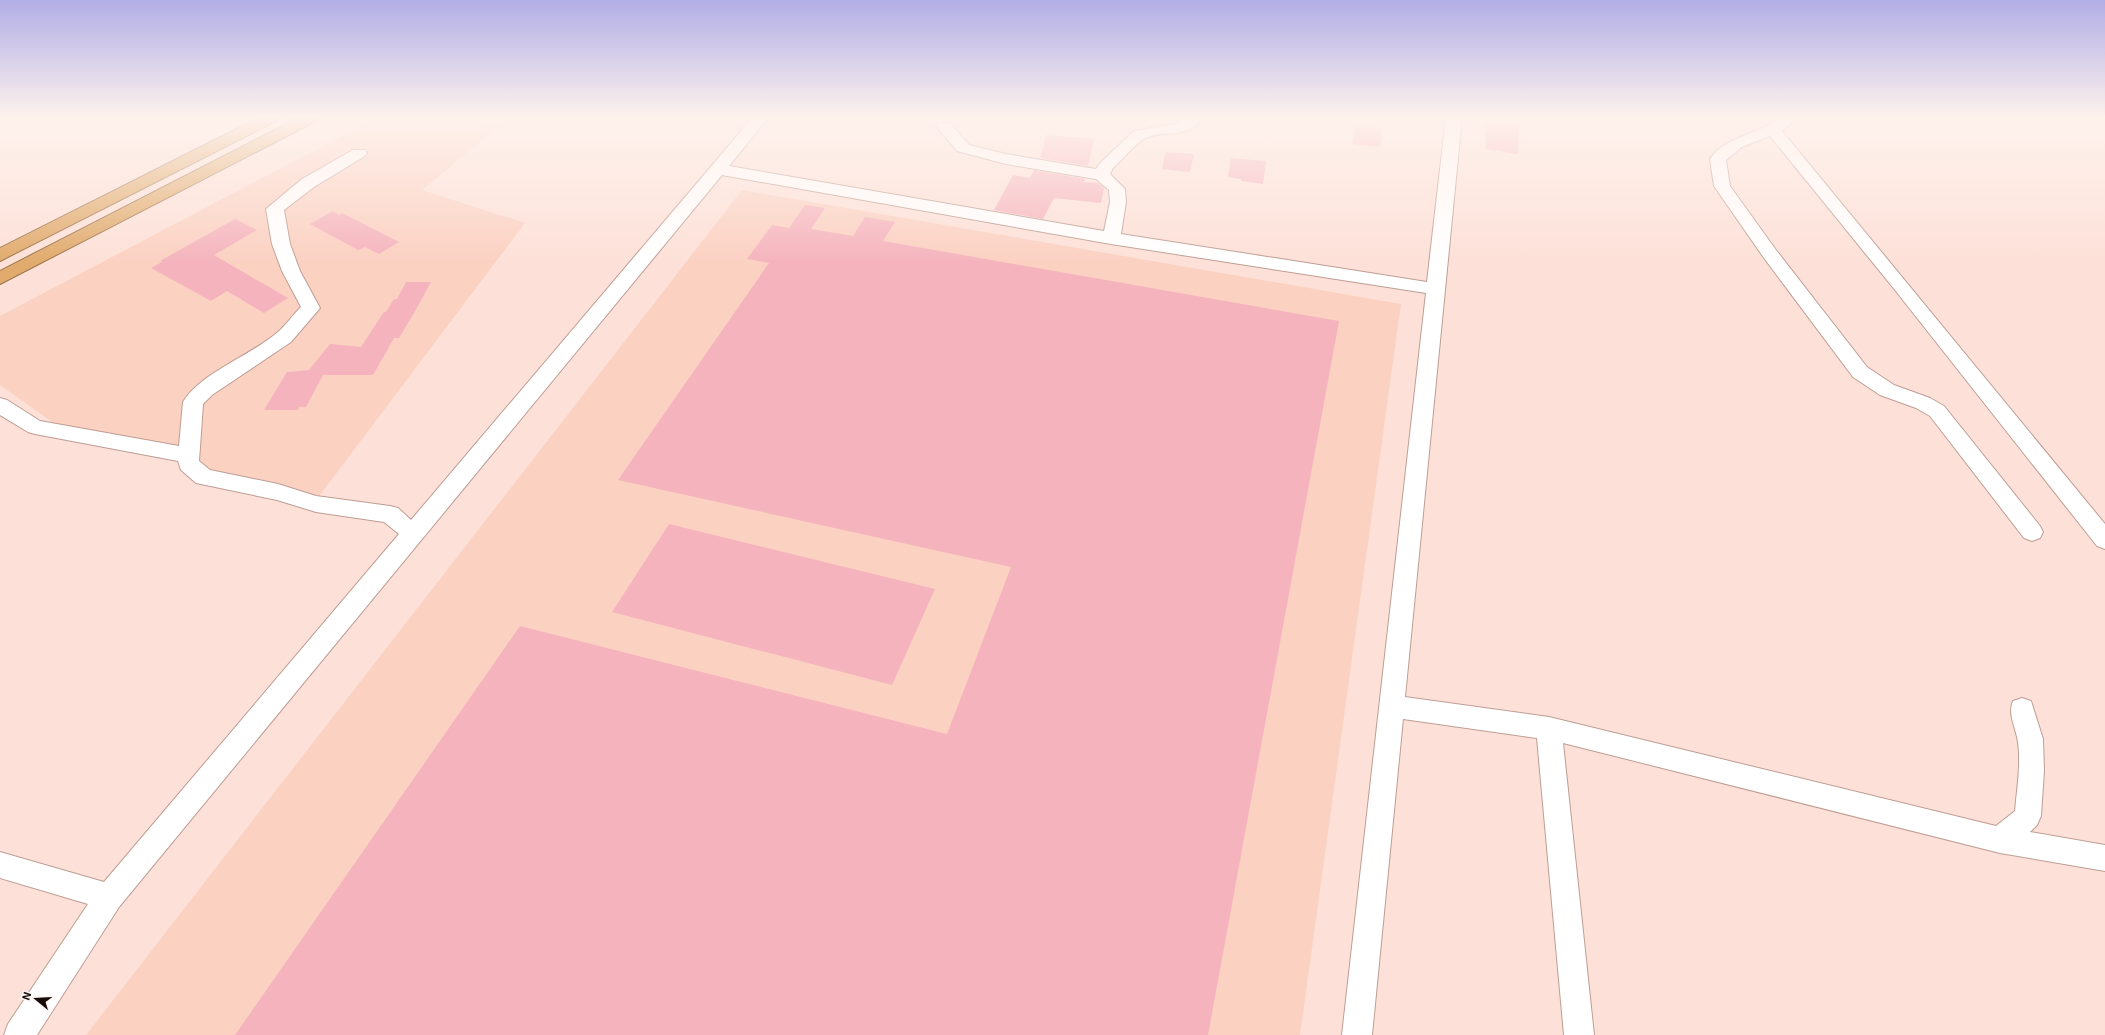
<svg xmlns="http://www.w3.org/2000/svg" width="2105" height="1035" font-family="'Exo 2',sans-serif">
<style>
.built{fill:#fbd1c2}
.building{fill:#f5b4bd}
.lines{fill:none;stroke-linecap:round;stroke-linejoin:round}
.minor-casing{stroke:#be9d93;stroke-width:2}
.highway-casing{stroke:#9a734a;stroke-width:2}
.minor{fill:#fff;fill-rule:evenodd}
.highway{fill:#e1ab6d;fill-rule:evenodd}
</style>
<rect width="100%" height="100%" fill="#fde1d8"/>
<g class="built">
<path d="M378,117H471L498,127L422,190L525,223L317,499L59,427L0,385V316Z"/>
<path d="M742,190L1401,304L1300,1035H86Z"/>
</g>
<g class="building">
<path d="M1486,121L1519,125L1518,154L1485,149Z"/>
<path d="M1355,126L1382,129L1380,147L1352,144Z"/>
<path d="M1046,135L1094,139L1088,166L1040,158Z"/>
<path d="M1166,152L1194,154L1190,172L1162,169Z"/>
<path d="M1231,158L1266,161L1263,184L1241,181V179L1228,177Z"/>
<path d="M1034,170L1085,179L1084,182L1098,183L1104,188L1101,203L1054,198L1043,219L994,210L1013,175L1030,178Z"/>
<path d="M805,205L825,208L811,229L853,236L865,217L895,222L883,241L1339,321L1208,1035H235L520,626L947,734L1011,567L618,480L769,263L747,259L772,225L789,228Z"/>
<path d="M333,211L339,215L342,213L399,242L379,254L365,247L358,250L310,224Z"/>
<path d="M235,219L257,230L214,255L288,298L264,313L227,291L211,301L151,268L162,262L160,261Z"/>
<path d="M406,282H431L414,313L399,338H394L373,375H323L306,407H299L298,410H264L287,372L309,370L330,344L361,347L384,312H386L394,299H397Z"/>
<path d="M669,524L935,589L892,685L612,612Z"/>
</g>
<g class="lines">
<defs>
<g id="minor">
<path d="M753,117H769L729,166L1104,231L1110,202L1109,190L1096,179L1006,164L957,151L936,126L938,123H950L969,145L1006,154L1096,169L1100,163L1134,131L1175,124L1185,117H1199L1201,119C1186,141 1159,129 1144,139C1133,146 1123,159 1113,168L1110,174L1125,189L1126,202L1121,234L1427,282L1446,117H1462L1405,697L1549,717L1996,826L2015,811C2017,787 2022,760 2017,737C2014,724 2008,713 2013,701L2022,698L2031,701L2043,739L2044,771L2041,816L2037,825L2030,832L2105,845V871L2000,853L1563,743L1594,1035H1564L1537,738L1403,719L1372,1035H1342L1426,293L1111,244L722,175L119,907L37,1035H4L8,1024L88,904L0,878V852L104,882L399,534L384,522L316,512L277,500L196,483L181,470L178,461L35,434L28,432L0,415V398L7,400L40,421L179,446L183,402C200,373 252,355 278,332C286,325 293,315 301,307L282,271L272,244L266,209L302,179L353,150H365L367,153L365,156L314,187L284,210L290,244L300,271L320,308L291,342L212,395L203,404L199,461L210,470L278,484L316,496L390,506L398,508L411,520Z"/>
<path d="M1779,117H1794L1793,121L1782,131L2105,524V549L2097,546L1895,290L1770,136L1742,147L1726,160L1730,186L1776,250L1867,367L1894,385L1930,398L1944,406L2040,526L2043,532L2040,538L2032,541L2024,538L1930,416L1916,408L1880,395L1853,377L1764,258L1714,186L1710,159C1727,134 1758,137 1779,117Z"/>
</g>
<g id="highway">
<path d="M260,117H280L278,120L0,261V248Z"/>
<path d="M300,117H320L318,120L0,284V271Z"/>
</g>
</defs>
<use href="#minor" class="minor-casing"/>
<use href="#highway" class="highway-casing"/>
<use href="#minor" class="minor"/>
<use href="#highway" class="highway"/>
</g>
<linearGradient id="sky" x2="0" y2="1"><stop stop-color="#b1aee6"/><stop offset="0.45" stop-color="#fef2ed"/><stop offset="1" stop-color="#fef2ed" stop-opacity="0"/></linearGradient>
<rect width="2105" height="262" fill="url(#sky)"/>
<g transform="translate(36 999) rotate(288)" stroke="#fbf4f1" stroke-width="3" paint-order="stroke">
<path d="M0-3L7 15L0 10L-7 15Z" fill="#170c09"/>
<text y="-6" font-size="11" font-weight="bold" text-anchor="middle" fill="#170c09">N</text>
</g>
</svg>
